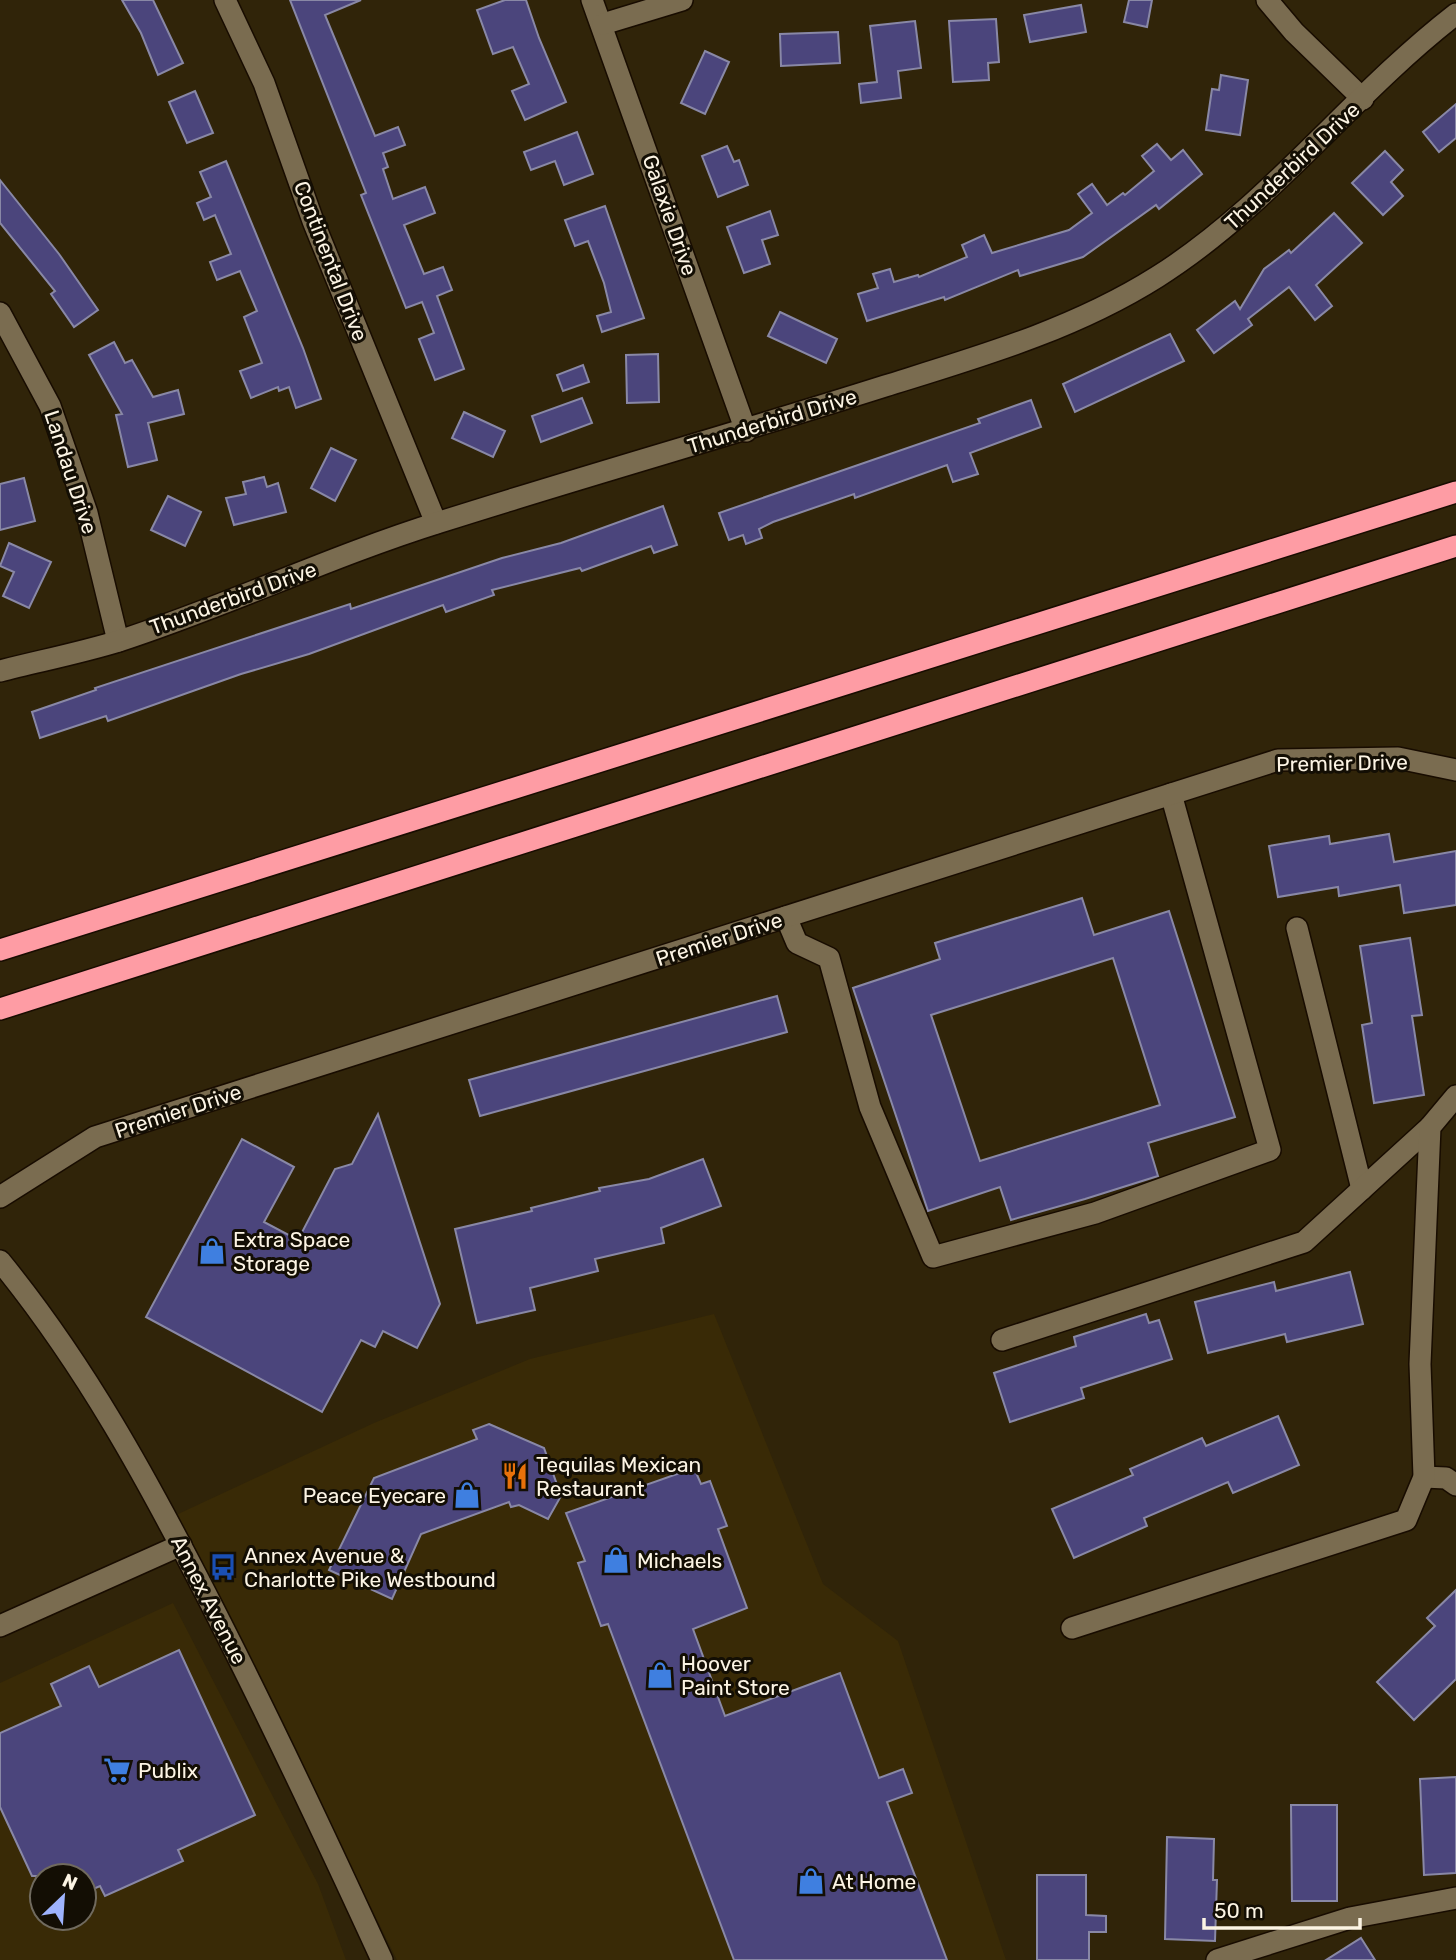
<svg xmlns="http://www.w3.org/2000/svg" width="1456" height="1960" font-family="Rubik,sans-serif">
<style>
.built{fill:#392a06;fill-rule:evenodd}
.building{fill:#4b457c;stroke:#8988a6;stroke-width:2;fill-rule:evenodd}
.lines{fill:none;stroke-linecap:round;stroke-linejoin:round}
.minor-casing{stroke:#180c00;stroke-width:24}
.highway-casing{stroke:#180c00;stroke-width:24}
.minor{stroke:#7a6c50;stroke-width:21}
.highway{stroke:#fe9ca4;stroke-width:21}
.labels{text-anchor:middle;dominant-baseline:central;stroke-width:6;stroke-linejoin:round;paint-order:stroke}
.street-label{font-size:21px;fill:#fcf4e4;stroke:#130e04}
.poi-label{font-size:21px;fill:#fcf4e4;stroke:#130e04;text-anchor:start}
</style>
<rect width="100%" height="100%" fill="#302409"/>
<g class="built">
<path d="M714,1314L823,1584L898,1641L1006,1960H397L176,1515L374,1423L530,1359Z"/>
<path d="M173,1603L318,1884L346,1960H0V1683ZM42,1876H84V1918H42Z"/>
</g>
<g class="building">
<path d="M122,0H153L183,63L158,75L141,33Z"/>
<path d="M290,0H361L325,15L375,136L398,127L405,145L383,153L388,167L383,169L393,199L425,187L435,213L404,225L424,274L443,267L452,290L437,296L464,369L435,380L419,339L434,333L422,302L406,308L361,195L366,193Z"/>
<path d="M505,0H526L539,38L566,102L525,120L512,91L529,84L513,47L493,54L477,10Z"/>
<path d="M1129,0H1152L1147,27L1124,22Z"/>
<path d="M1081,5L1086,32L1030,42L1024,15Z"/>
<path d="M996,19L999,62L988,63L989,80L953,82L949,21Z"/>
<path d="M915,21L921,68L898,71L901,98L861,103L859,84L877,82L870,26Z"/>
<path d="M838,32L840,63L781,66L780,34Z"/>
<path d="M705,51L729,62L705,114L681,103Z"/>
<path d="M1221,75L1248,80L1240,135L1206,130L1212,89L1219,90Z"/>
<path d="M195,91L213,133L187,143L169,102Z"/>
<path d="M1456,104V138L1439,152L1423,132Z"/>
<path d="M577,132L593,174L564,185L555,161L531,170L524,152Z"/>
<path d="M1157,144L1171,160L1183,150L1202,174L1159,209L1156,205L1083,257L1020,276L1018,270L945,300L944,297L867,321L858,294L878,288L873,274L890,269L894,282L918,275L919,277L967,257L962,245L984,235L992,253L1069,230L1092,213L1078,194L1092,184L1107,205L1123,193L1125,195L1154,171L1142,156Z"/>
<path d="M727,146L734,162L739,160L748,185L718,197L702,156Z"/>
<path d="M1385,151L1403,170L1391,182L1403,196L1383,215L1352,183Z"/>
<path d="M226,161L303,348L321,399L296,408L289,387L279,391L278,387L251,398L240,371L262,363L244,317L257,311L240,271L217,280L210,262L231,254L215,215L204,220L197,203L211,197L200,172Z"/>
<path d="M0,180L59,254L98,310L74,327L51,294L55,291L0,223Z"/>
<path d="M605,206L644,318L602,332L597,316L611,312L604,283L588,241L575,246L565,220Z"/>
<path d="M770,211L778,235L762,240L770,264L744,273L727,227Z"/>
<path d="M1334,213L1362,243L1316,285L1332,306L1315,320L1289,287L1248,319L1252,325L1214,353L1197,330L1235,301L1240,309L1264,269L1289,250L1291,253Z"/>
<path d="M780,312L837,339L826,363L768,336Z"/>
<path d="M1170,334L1184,361L1075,412L1063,384Z"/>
<path d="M114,342L125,363L132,360L153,397L178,390L184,414L148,423L157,460L128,467L116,415L122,414L89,355Z"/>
<path d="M658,354L659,402L627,403L626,355Z"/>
<path d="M583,365L589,382L563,391L557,375Z"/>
<path d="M582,398L592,423L541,442L532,416Z"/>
<path d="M1031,400L1041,427L970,453L978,474L953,482L947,465L855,498L854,494L773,522L759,529L762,538L746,544L743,535L729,540L719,513L980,423L978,419Z"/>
<path d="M464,412L505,431L493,457L452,438Z"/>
<path d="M331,448L356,460L335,501L311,488Z"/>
<path d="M264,477L267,487L278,483L286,512L234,525L226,498L246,494L243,482Z"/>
<path d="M24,478L35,521L0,530V484Z"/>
<path d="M168,496L201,512L185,546L151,530Z"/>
<path d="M663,506L677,545L654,553L651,546L582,571L580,568L492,590L494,595L446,612L443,605L309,654L241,674L108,721L106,716L40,738L32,712L96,690L95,688L350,604L351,609L502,558L561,543Z"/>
<path d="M9,543L51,562L29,608L3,596L14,572L0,566Z"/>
<path d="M1389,834L1394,862L1456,851V905L1404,913L1400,885L1339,896L1338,887L1278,897L1269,846L1329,836L1330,844Z"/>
<path d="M1082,898L1094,935L1169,911L1235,1117L1148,1143L1158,1176L1085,1199L1011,1220L1000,1187L928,1211L853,988L940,959L935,943ZM1113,958L1160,1105L980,1161L931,1015Z"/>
<path d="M1410,938L1422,1015L1412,1016L1424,1095L1374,1103L1362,1025L1372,1023L1360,946Z"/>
<path d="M777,996L787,1032L480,1116L469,1080Z"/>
<path d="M378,1114L440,1304L417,1348L383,1331L375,1347L361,1340L322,1412L146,1317L242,1139L294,1167L264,1222L298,1240L335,1169L352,1164Z"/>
<path d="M703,1159L721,1206L661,1228L664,1243L595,1259L598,1271L530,1288L535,1310L477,1323L455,1229L532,1211L531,1208L600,1191L599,1188L649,1179Z"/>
<path d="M1350,1272L1363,1324L1287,1342L1285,1334L1208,1353L1195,1302L1274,1282L1276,1291Z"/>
<path d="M1146,1314L1149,1323L1159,1320L1172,1359L1081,1388L1084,1398L1010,1422L994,1373L1076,1346L1074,1337Z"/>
<path d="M1278,1416L1299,1465L1233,1493L1228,1482L1144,1518L1147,1526L1074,1558L1052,1509L1133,1475L1130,1469L1202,1438L1206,1446Z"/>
<path d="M489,1424L544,1448L561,1496L548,1519L519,1505L511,1507L509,1502L421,1534L392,1599L329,1570L374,1478L477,1439L473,1430Z"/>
<path d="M694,1468L701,1484L710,1481L727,1526L718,1529L747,1608L693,1629L725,1716L840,1673L879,1778L903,1769L912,1793L887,1802L947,1960H734L608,1624L601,1626L578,1563L585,1561L566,1513Z"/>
<path d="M1456,1590V1679L1414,1720L1377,1682L1435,1626L1427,1618Z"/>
<path d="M179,1650L255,1815L178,1850L183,1861L105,1896L100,1886L84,1893V1876H32L0,1807V1733L61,1706L51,1684L89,1666L99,1687Z"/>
<path d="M1456,1777V1873L1424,1875L1420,1779Z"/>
<path d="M1291,1805H1337V1901H1292Z"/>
<path d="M1167,1837L1214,1839L1213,1880H1217L1215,1941L1165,1939Z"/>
<path d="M1037,1875H1086V1915L1106,1916V1932H1089V1960H1037Z"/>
<path d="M1361,1938L1375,1960H1326Z"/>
</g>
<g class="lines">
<defs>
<g id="minor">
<path d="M225,0L264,83L313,221L436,523"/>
<path d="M592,0L746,431"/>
<path d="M1267,0L1294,32L1363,99"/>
<path d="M603,24L682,0"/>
<path d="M0,313L50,406L87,513L118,641"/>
<path d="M0,671C39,661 80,653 119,641C227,606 331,556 440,522C588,475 737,433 885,386C978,357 1073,330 1157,277C1271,205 1350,96 1456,14"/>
<path d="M786,917L797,943L829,958L870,1107L933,1257L1095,1213L1270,1150L1171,794"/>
<path d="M1297,928L1362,1189"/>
<path d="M0,1197L95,1137L1278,760L1398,758L1456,770"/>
<path d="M0,1261C85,1365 147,1479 208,1598C269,1717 326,1838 382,1960"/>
<path d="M1002,1340L1304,1242L1430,1127"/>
<path d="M1424,1477L1446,1478L1456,1485"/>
<path d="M0,1626L181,1545"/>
<path d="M1072,1628L1406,1520L1424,1477L1420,1364L1430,1127L1456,1096"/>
<path d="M1217,1960L1350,1918L1456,1898"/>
</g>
<g id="highway">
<path d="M0,950L1456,492"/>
<path d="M0,1009L1456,546"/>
</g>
</defs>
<use href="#minor" class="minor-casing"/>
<use href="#highway" class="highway-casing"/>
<use href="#minor" class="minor"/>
<use href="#highway" class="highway"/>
</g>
<defs>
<symbol id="shop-bare" viewBox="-9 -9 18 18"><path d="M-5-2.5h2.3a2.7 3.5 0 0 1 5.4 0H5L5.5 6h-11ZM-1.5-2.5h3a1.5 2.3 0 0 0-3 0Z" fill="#3f7fe0" stroke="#130e04" stroke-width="2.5" paint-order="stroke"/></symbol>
<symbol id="restaurant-bare" viewBox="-9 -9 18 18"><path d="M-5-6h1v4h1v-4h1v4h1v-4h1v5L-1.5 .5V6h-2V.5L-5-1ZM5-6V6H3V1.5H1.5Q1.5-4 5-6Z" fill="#e8710a" stroke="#130e04" stroke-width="2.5" paint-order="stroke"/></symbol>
<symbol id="bus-bare" viewBox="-9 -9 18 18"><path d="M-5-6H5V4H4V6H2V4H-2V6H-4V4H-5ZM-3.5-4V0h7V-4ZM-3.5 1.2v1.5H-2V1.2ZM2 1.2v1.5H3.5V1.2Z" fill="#1a4fb4" stroke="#130e04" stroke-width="2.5" paint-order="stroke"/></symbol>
<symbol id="supermarket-bare" viewBox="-9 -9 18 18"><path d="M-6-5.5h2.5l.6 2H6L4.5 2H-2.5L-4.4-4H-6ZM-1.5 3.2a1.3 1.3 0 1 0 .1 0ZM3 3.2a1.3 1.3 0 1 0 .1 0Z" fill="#3f7fe0" stroke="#130e04" stroke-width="2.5" paint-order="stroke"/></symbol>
</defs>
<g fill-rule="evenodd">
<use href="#shop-bare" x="193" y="1232" width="38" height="38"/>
<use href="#restaurant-bare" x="496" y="1457" width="38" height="38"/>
<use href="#shop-bare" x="448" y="1476" width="38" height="38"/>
<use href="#shop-bare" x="597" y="1541" width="38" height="38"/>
<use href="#bus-bare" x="204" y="1548" width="38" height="38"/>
<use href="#shop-bare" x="641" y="1656" width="38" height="38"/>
<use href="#supermarket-bare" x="98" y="1751" width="38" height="38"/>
<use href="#shop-bare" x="792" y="1862" width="38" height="38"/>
</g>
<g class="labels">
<g class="street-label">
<text transform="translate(1292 166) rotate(-43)">Thunderbird Drive</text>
<text transform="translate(670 215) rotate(71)">Galaxie Drive</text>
<text transform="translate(331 261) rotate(69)">Continental Drive</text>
<text transform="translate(772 421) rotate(-17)">Thunderbird Drive</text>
<text transform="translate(71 472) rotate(72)">Landau Drive</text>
<text transform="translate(233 598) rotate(-20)">Thunderbird Drive</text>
<text transform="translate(1342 763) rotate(-1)">Premier Drive</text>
<text transform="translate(719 939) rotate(-18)">Premier Drive</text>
<text transform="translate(178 1111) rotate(-18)">Premier Drive</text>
<text transform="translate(209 1600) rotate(63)">Annex Avenue</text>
</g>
<g class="poi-label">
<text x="233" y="1239">Extra Space<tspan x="233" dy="24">Storage</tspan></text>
<text x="536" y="1464">Tequilas Mexican<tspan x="536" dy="24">Restaurant</tspan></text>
<text x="446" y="1495" text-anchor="end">Peace Eyecare</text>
<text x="244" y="1555">Annex Avenue &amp;<tspan x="244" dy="24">Charlotte Pike Westbound</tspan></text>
<text x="637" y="1560">Michaels</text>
<text x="681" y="1663">Hoover<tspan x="681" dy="24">Paint Store</tspan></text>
<text x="138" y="1770">Publix</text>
<text x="832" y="1881">At Home</text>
</g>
</g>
<g transform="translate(63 1897) rotate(25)"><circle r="33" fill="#130e04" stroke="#706a5e" stroke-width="2"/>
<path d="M0-5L12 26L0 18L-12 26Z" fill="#9eb3fd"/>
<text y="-10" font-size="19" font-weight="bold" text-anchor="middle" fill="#fcf4e4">N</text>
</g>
<path d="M1204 1918v10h156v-10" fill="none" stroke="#fcf4e4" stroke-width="3.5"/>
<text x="1214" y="1918" font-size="21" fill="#fcf4e4" stroke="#130e04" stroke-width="5" paint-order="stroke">50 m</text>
</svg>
